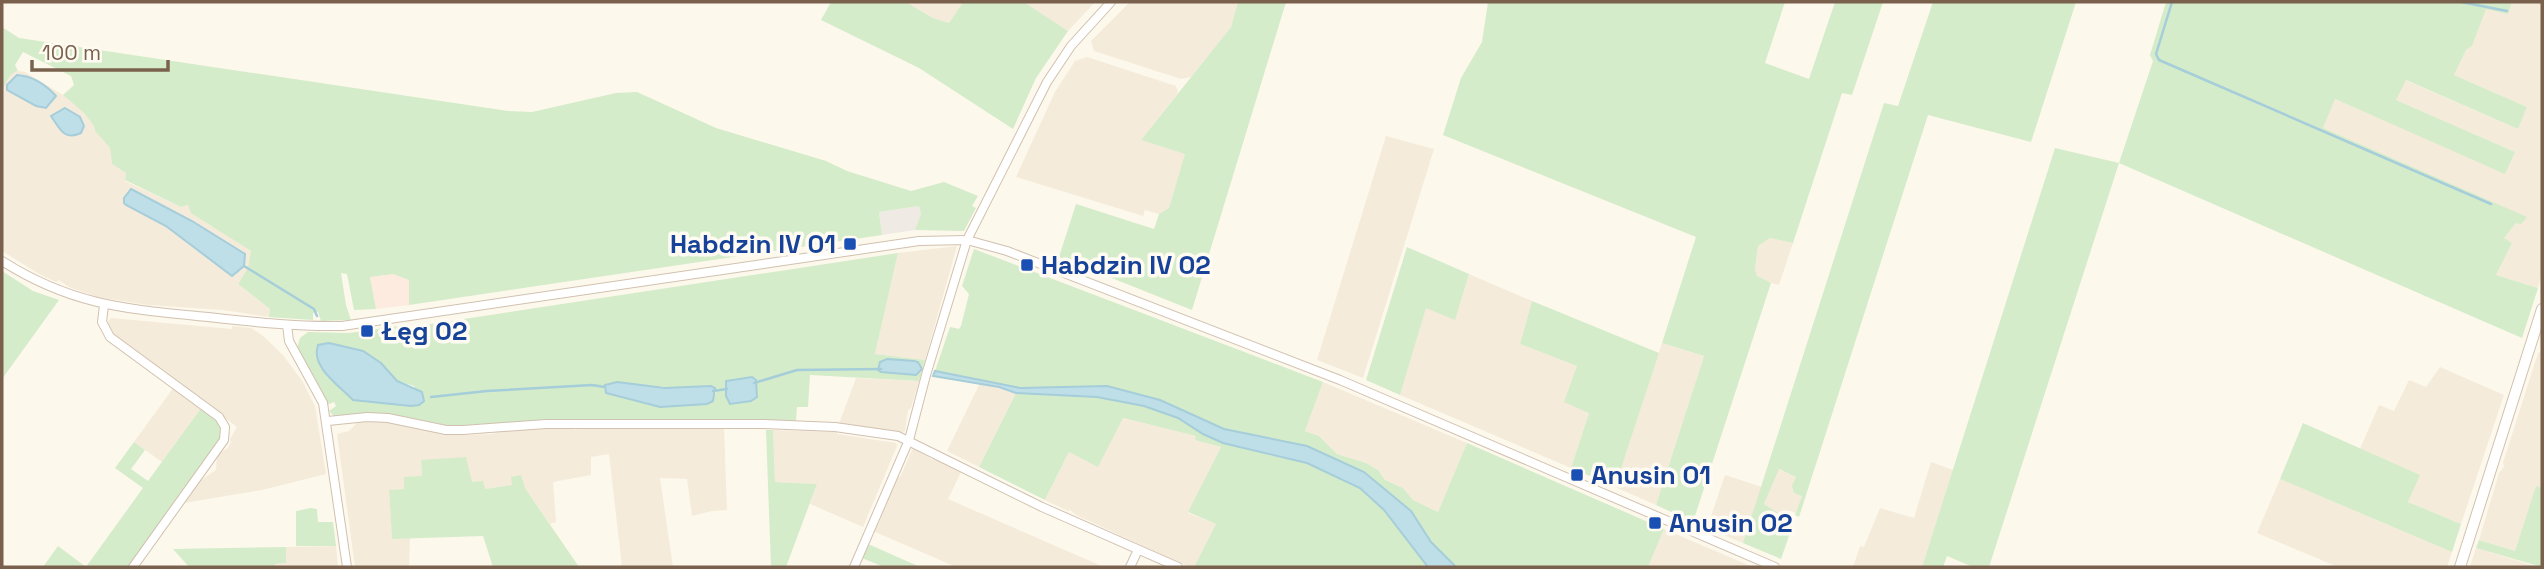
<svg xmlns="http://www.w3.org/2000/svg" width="2544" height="569" font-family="'Space Grotesk',sans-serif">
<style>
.residential{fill:#f5ebda}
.commercial{fill:#fdebe0}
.industrial{fill:#efeae4}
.green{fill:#d4ecc9;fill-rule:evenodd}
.water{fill:#bfdfe8;stroke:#a5cdda;stroke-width:2}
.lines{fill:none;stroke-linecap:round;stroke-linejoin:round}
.stream{stroke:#a5cdda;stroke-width:2.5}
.minor-casing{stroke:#d1c1b0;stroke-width:10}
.tertiary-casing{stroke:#d1c1b0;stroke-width:12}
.minor{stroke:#fff;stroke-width:8}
.tertiary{stroke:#fff;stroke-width:10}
.transit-dot{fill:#1a4fb4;stroke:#fffbf3;stroke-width:2.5}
.labels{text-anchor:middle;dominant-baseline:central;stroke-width:7;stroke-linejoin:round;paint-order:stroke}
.transit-label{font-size:26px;font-weight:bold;fill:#164399;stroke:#fffbf3;text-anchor:start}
</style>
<rect width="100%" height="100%" fill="#fdf8ec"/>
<g class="residential">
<path d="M906,2H963L949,23L933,18Z"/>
<path d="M1024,2H1095L1068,31Z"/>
<path d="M1130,2H1238L1231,27L1191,77L1181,79L1094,51L1091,41Z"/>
<path d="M2512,2H2542V272L2538,288L2496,275L2512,243L2504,238L2516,223L2322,129L2335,99L2505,173L2515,152L2396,100L2405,80L2518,129L2527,107L2454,75L2466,50L2472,46L2486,8L2508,13Z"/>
<path d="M1087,57L1176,86L1178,93L1141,140L1186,154L1169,208L1159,214L1145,210L1143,216L1016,177L1055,92L1075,61Z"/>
<path d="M18,71L25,72L63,95L84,113L94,126L95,131L110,148L112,164L126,173L125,181L181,207L188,205L192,213L251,251L248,268L238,284L270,309L269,317L223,310L148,305L97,297L69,287L59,280L56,282L39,274L2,251V90L5,81L13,72Z"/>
<path d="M1386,136L1434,149L1363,378L1317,360Z"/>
<path d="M1770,238L1793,243L1779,285L1761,280L1757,277L1755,269L1758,246Z"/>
<path d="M957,246L925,360L875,354L898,253Z"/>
<path d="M1469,274L1532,301L1520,344L1577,366L1589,413L1571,468L1400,395L1426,307L1455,319Z"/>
<path d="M111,318L232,329V326L251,328L262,335L283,355L303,382L315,406L326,474L262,490L184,503L201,480L216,470L217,455L228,448L231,442L230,439L237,427L114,337L106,324Z"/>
<path d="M1662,343L1704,356L1656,505L1615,487Z"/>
<path d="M2542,351V488L2536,487L2515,551L2479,540L2499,473L2504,467L2503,463L2538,353Z"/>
<path d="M2440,367L2504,395L2461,524L2408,502L2419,475L2360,449L2379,405L2394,411L2409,380L2426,387Z"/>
<path d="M856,378L919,381L911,408L908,410L905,431L902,433L839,424Z"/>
<path d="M1323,382L1467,443L1438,512L1413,500L1403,488L1385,480L1378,470L1366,463L1337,454L1319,436L1305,431Z"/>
<path d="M980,383L1016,393L979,467L947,451Z"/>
<path d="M174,387L202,407L162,462L134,442Z"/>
<path d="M1122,418L1196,436V440L1221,447L1188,513L1216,524L1194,567H1189L1076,515L1070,510L1068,511L1045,500L1069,452L1098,466Z"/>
<path d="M358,422H394L441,433L465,435L492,434L511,429L573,427L575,430L584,427L616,429L724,428L727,510L712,511L692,516L687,479L660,478L673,567H622L609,454L591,457V475L553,482L556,522L550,524L525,488L512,485L485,489L421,461L422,476L405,489L389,490L392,539L410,538L409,567H355L337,434L349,431Z"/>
<path d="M773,430L837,432V434L896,443L897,446L863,527L810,504L817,484L775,482Z"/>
<path d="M913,448L933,460L935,458L962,470L948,499L1104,567H956L873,531L879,523L896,476L900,477Z"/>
<path d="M1931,462L1953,470L1922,567H1853L1860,546L1864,547L1880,508L1914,518Z"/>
<path d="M1778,469L1796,477L1802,496L1796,513L1790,511L1786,518L1764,504Z"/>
<path d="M1725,475L1762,487L1743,543L1707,528Z"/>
<path d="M2280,479L2452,552L2447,567H2338L2257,533Z"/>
<path d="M1664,529L1753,567H1648Z"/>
<path d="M336,546L338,567H275L274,564L286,563V547Z"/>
<path d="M2476,548L2538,567H2470Z"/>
</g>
<path class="commercial" d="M393,274L409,280V305L376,309L370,277Z"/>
<path class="industrial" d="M919,206L921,214L915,230L882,235L879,212Z"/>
<g class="green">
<path d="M831,2H906L933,18L949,23L963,2H1024L1068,31L1036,78L1013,129L919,68L821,20Z"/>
<path d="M1238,2H1286L1192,310L1059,257L1076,204L1154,229L1159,214L1169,208L1185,154L1141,140L1231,27Z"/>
<path d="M1488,2H1785L1765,63L1809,79L1835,2H1883L1852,95L1842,93L1793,243L1770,238L1758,246L1755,269L1757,276L1771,283L1693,522L1656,505L1704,356L1662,343L1696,237L1443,135L1461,78L1482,42Z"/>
<path d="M1933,2H2076L2031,142L1928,115L1799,517L1795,515L1802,496L1794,493L1792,486L1796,477L1779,469L1764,504L1791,521L1790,533L1781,559L1743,543L1884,103L1898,106Z"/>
<path d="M2166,2H2512L2508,14L2486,9L2472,46L2466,50L2454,75L2527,107L2518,129L2406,80L2396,100L2515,152L2505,174L2335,99L2323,128L2527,217L2521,224L2516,223L2504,238L2512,243L2496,275L2538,288L2522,338L2119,163L1989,567H1973L1947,556L1943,567H1922L2055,148L2119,163L2153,61L2150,55Z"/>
<path d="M2,27L19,38L508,111L532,112L616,93L637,92L716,128L826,161L847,171L911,191L944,182L978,196L972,206L976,208L964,231L915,230L921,214L919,206L879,212L882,235L409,305V280L393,274L370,277L376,309L354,310L347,274L341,273L346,305L351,320L321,321L318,312L313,313V320L269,317L270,309L238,284L248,268L251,251L191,213L188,205L181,207L125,180L126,173L112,164L110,148L95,131L94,126L84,113L63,95L74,85L71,76L23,52L15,65L18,71C8,73 7,83 2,90Z"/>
<path d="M1407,247L1469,274L1455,320L1426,308L1400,395L1366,380Z"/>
<path d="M974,249L1323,382L1305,431L1319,436L1337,454L1366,463L1378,470L1385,480L1403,488L1413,500L1438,512L1467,443L1664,529L1648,567H1456L1431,542L1411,511L1364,472L1307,446L1224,429L1160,400L1107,386L1020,388L935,371L950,327L959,329L961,326L969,294L962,286Z"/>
<path d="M898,253L875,354L925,360L919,381L810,375L808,407H797L796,421L455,427L391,414L366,413L334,416L329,411L336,406L334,402L327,405L318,385L297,348L300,338L308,332L349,333L398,326V329ZM329,343L363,351L389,372L397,381L414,386L422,403L411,406L353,400C340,386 310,367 318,345ZM617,382L716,392L713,401L707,404L660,407L606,393L605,385Z"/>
<path d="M2,271L33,291L59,300L2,379Z"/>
<path d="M1532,301L1659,353L1615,487L1571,468L1589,413L1564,402L1577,366L1520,344Z"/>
<path d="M1016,393L1097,397L1144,406L1178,418L1203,434L1269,455L1307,463L1360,488L1384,510L1428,567H1194L1216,524L1188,512L1221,447L1195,440L1196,436L1123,418L1098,467L1069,452L1045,500L979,467Z"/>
<path d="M202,407C214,417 224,425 220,442L129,567H43L58,546L86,567L143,488L115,468L134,442L145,450L131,469L148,481Z"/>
<path d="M2303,423L2420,475L2408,502L2461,524L2452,552L2280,479Z"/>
<path d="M766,430H773L775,482L817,484L786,567H771Z"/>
<path d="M466,457L472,482L483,481L485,489L512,485L511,477L521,475L525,488L579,567H493L483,536L392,539L389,490L404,489V477L422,476L421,460Z"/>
<path d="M2536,486L2542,488V567L2476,548L2479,540L2515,551Z"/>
<path d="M311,508L317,509L318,522H333L336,546H296V511Z"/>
<path d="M868,544L920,567H884L862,558Z"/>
<path d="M286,547V563L275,564V567H189L173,549Z"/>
</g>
<g class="water">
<path d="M17,75C32,76 46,85 56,96L46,108L36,106L7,90V85Z"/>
<path d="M65,108L80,117L84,126L81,133C64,141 60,129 51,116Z"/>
<path d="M131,189L192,221L245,254L244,266L232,276L166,226L126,205L124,203V198Z"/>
<path d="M329,343L363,351L381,363L397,381L422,392L424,401L419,405L411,406L353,400C340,386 310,367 318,345Z"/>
<path d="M887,359L914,361L918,362L922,369L916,375L881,372L878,370L880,362Z"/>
<path d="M935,371L1020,388L1107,386L1160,400L1224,429L1307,446L1364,472L1411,511L1431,542L1456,567H1428L1384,510L1360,488L1307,463L1223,443L1203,434L1178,418L1144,406L1097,397L1016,393L999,387L933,376Z"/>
<path d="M752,377L756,380L757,397L751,401L730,404L726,396V381Z"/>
<path d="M617,382L665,388L711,386L715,388L713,401L707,404L660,407L606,393L605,385Z"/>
</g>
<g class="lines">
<g class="stream">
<path d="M2172,2L2156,54L2159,60L2491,204"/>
<path d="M2461,2L2507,11"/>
<path d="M244,266L314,309L317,316"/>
<path d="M754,383L797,370L881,369"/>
<path d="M713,391L727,389"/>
<path d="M431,397L487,391L592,385L605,387"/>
</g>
<defs>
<g id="minor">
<path d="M2,261C73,306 127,309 208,317C253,322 297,327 342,326L919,241L967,240L1007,251L1340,380L1775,567"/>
<path d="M104,305L102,322L110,337L219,417L225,427L224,440L133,567"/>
<path d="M287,325L289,341L323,403L347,567"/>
<path d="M328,421L367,417L388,418L446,430H463L546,424H764L835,427L898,436L1042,507L1178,567"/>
<path d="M854,567L909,440L926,375L967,240L1047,82L1071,46L1111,2"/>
<path d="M1130,567L1138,550"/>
</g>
<path id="tertiary" d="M2460,567L2542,309"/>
</defs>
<use href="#minor" class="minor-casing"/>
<use href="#tertiary" class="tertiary-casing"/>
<use href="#minor" class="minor"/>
<use href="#tertiary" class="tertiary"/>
</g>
<g class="transit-dot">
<rect x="843" y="237" width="14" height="14" rx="3.5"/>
<rect x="1020" y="258" width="14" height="14" rx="3.5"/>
<rect x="360" y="324" width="14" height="14" rx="3.5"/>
<rect x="1570" y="468" width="14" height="14" rx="3.5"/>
<rect x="1648" y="516" width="14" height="14" rx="3.5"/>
</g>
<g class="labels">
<g class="transit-label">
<text x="836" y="244" text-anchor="end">Habdzin IV 01</text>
<text x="1041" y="265">Habdzin IV 02</text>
<text x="381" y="331">Łęg 02</text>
<text x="1591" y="475">Anusin 01</text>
<text x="1669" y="523">Anusin 02</text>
</g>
</g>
<rect width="2544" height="569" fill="none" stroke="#7a614d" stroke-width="7"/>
<path d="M32 60v10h136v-10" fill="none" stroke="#7a614d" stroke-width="3.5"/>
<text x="42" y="60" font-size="21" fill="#7a614d" stroke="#fffbf3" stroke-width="5" paint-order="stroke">100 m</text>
</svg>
